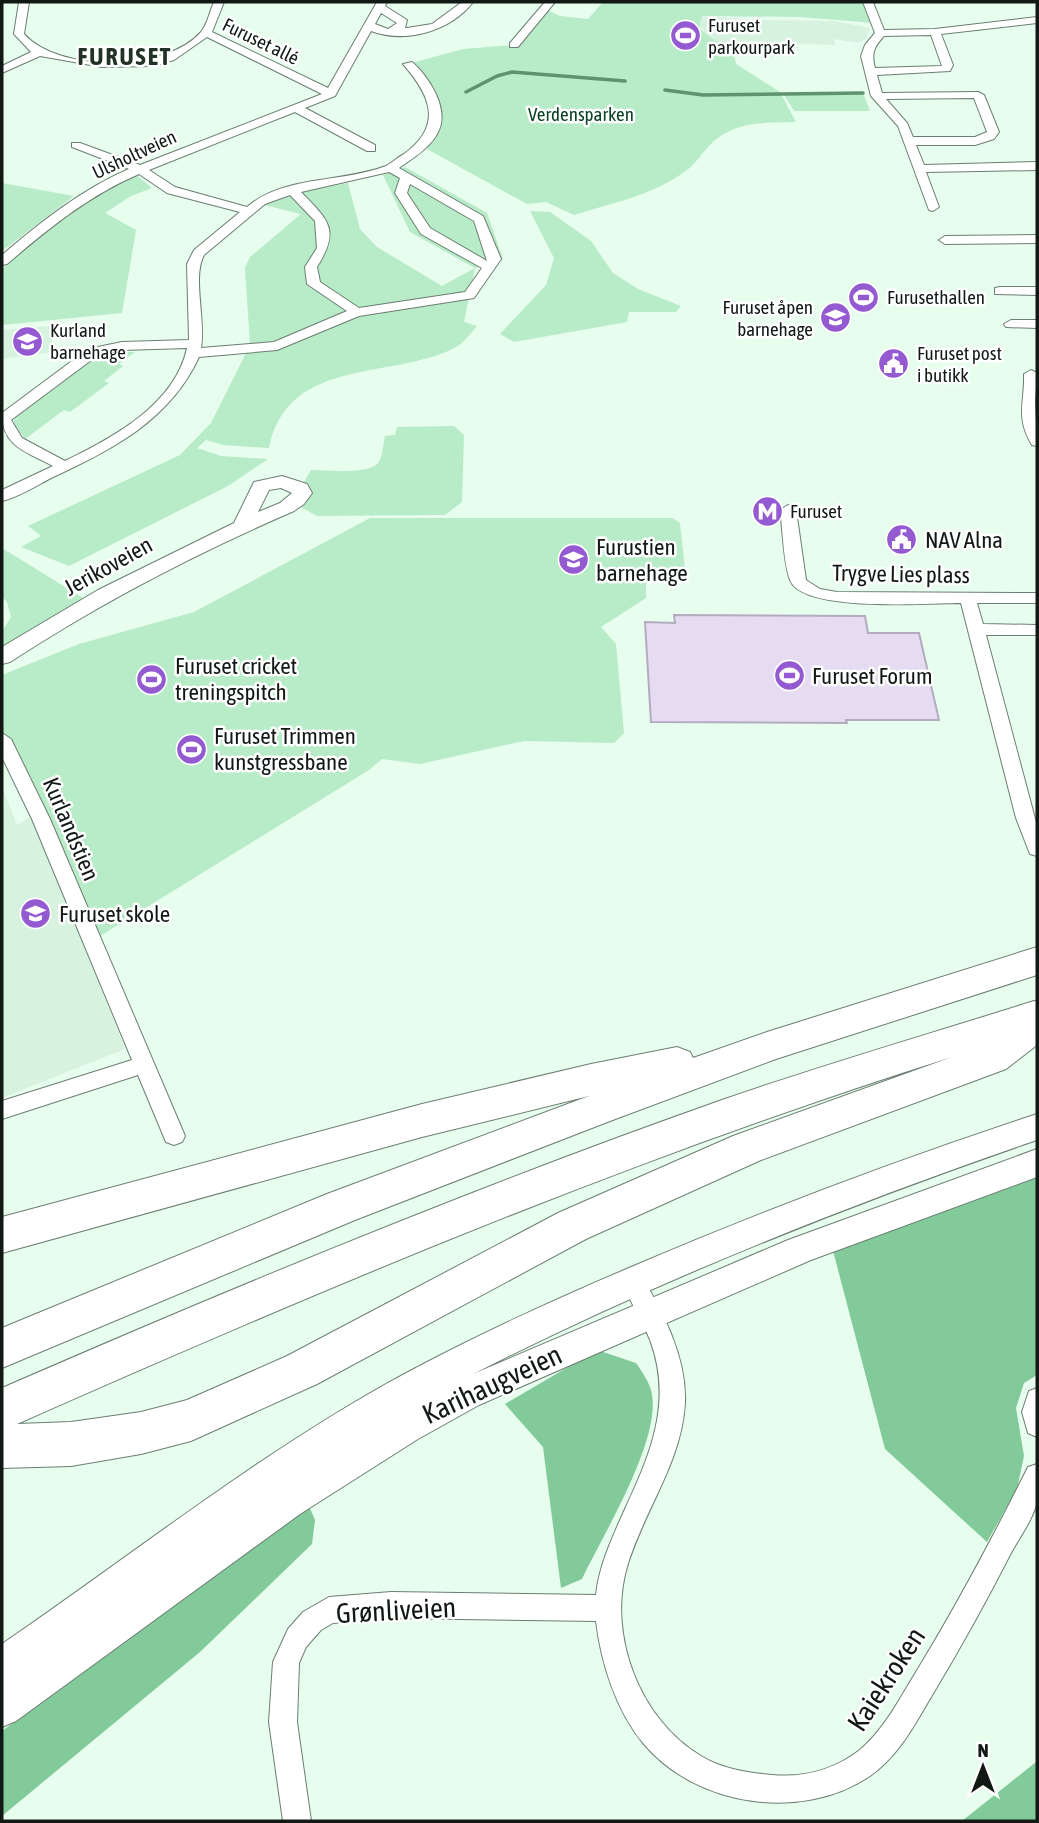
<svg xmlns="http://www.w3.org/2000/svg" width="1039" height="1823" font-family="'Asap Condensed',sans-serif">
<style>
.built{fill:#d7f3df}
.green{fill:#b8ebc7}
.forest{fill:#82ca9a}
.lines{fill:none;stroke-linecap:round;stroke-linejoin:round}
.stream{stroke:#5e9370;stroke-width:3.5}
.building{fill:#e5dcf2;stroke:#b3abbf;stroke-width:2}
.minor-casing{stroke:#6b7e71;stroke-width:2}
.tertiary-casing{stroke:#6b7e71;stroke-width:2}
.secondary-casing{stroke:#6b7e71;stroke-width:2}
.motorway-casing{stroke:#6b7e71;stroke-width:2}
.minor{fill:#fff;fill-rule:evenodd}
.tertiary{fill:#fff;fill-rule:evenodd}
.secondary{fill:#fff;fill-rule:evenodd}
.motorway{fill:#fff;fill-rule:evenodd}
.labels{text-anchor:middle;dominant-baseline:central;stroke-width:5;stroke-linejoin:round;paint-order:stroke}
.far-poi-label{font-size:19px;fill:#121914;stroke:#fff;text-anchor:start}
.far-street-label{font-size:19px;fill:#121914;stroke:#fff}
.far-park-label{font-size:19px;fill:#094224;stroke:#fff}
.poi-label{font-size:23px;fill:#121914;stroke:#fff;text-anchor:start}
.street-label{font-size:23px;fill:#121914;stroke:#fff}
.far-district-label{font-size:24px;font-weight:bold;letter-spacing:2px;fill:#223227;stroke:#fff}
.near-street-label{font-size:28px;fill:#121914;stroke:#fff}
</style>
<rect width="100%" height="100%" fill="#e7fded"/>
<g class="built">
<path d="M702,16L759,20L835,21L870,28L866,39L857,43L834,39L835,45L716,41L699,29Z"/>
<path d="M52,326L53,352L2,359V330Z"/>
<path d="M2,787L17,825L32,816L125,1049L2,1098Z"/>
</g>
<g class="green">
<path d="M603,2H868L875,23L800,17L702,16L699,29L716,41L732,42L736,64L780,92L796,122C767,123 738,120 714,141C702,151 697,165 680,175C649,196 609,204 574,215L546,202L527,204L427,149C431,144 438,137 440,130C449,101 428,81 408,64L463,49L514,45L545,9L560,16L588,19Z"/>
<path d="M783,93H863L870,111H794Z"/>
<path d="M405,167L487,213L503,259L475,268L464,322L477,326C471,333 465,341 458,346C397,381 288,354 269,448L223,445L206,440L197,448L221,456L268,459L228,486L69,566L21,547L41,536L28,526L180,455L211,423L250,345L245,268L250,257L301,214L264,205L299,192L348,183L360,229L377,247L442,286L475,268L410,232L383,175Z"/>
<path d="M136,175L152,188L131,196L105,213L136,230L122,313L2,325V269C43,231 85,197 136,175Z"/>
<path d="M2,183L74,196L2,251Z"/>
<path d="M530,211L550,212L591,241L613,273L638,289L681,306L676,312H629L627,322L514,342L500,334L546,285L554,258Z"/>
<path d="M109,352H135L119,364L123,366L104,381L109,383L70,412L64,410L25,439L13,423L16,414L95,356Z"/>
<path d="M454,426L464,435L462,502L445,515L317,516L301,507L307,500L308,487L304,482L311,470C325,470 369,475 378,463C383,457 383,444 385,436L395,435L397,427Z"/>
<path d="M370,518H672L680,523L686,579H646V598L601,627L616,644L624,733L614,743L524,741L420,764L382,759L369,770L92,941L16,763L2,739V675L79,644L194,612Z"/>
<path d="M2,548L83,598L2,649V632L11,617L7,602L2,597Z"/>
</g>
<g class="forest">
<path d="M1037,1172V1375L1024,1383L1016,1408L1024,1456L1017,1489L987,1542L885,1449L832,1247Z"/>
<path d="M597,1350L636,1363C641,1370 647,1379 650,1387C667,1432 602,1536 582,1579L561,1588L543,1447L505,1404Z"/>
<path d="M309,1506L315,1520L312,1544L200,1652L2,1816V1731Z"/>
<path d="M1036,1762L1037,1821H962Z"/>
</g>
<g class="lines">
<g class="stream">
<path d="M665,90L703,95L863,93"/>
<path d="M466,92L497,76L512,72L625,81"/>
</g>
</g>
<path class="building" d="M674,615L865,616L868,633H919L939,720H846L847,723L651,722L645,622L675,623Z"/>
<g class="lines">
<defs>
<g id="minor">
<path d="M19,2H29L24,34C59,73 166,72 201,32C207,25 210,11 214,2H224L212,32L328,88L377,2H387L385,6L407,20L405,28H407L432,24L462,2H473C451,31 406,44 371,31L335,96L305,108L375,145V151H367L295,112L149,170L175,187L247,207C284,175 342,183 386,166C392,163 398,157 404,154C444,125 430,95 403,64L412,62C428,76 449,107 439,130C432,147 413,158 399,168L483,216L501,259L474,298L359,316L277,350L199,357C170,420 112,450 51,478C36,486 19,497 2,501V490L53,466C27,452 2,447 2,413L88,349L122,342L189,340L187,264L194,250L240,212L167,193L139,174C88,196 48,229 7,264L2,265V255C42,221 81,190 129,169L72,147V143H80L140,165L322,94L207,37L174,60L153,66L102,67L40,56L2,73V66L31,52L14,34ZM381,13L397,23L388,29L375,24ZM389,172L400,178L395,193L421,234L482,268L465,292L359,308L320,282L317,267C341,229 328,220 301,192ZM410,184L474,221L487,261L430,228L407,193ZM290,195L315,221L317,248L305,267L307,284L347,311L274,342L201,348C206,321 192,277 204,255L265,204ZM187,348C175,405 112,438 65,461L22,438L11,420L98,355L122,350Z"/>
<path d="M545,2H555L518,47H510V43Z"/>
<path d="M863,2H873L884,30L935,29L1037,17V23L941,34L953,65L950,71L877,75L882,93L978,92L984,95L999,132L994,139L975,145H916L924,165L1037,162V170L926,172L939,207L933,211L929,210L898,126L871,96L861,56L865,45L875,33ZM931,35L942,66L875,68C871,53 874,47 884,36ZM974,98L987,132L975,137H913L907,123L886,99Z"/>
<path d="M1037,235V243L945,244L939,240L945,236Z"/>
<path d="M1000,287H1037V295L995,294V288Z"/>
<path d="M1011,320H1037V328L1006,327L1004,324Z"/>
<path d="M1031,370L1037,373L1035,402L1037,446L1032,445C1015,417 1025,402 1024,374Z"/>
<path d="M788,505L796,510L806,580L820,589L837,592L1037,593V603H977L983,624L1037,625V635H986L1037,826V856L1030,854L1016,818L961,603C929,603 802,613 790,580C783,561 783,530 780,510Z"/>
<path d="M2,733L11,739L50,819L185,1136L182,1142L174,1145L166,1142L138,1075L2,1119V1101L132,1060L32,819L2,757Z"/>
<path d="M633,1272L641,1275C663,1313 687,1357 685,1403C682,1462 643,1512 627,1567C607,1635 640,1720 701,1756C722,1769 748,1773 772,1775C805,1778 836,1769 861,1749C885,1728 900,1698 916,1672C957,1605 993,1537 1028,1467L1037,1464C1037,1475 1039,1490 1037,1501C1034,1518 1019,1538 1011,1553C987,1600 961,1647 934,1692C916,1722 900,1755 870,1776C802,1822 696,1807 643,1743C616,1710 601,1663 596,1621L391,1618L333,1623L321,1630L306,1647L299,1663L297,1722L311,1821H283L269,1722L273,1662L288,1629L303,1612L329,1597L391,1592L596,1595C599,1565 613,1536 625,1509C651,1453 673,1401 650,1340C642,1320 630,1302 622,1282L625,1275Z"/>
<path d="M1037,1388V1437L1028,1433L1022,1412L1029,1391Z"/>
</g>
<path id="tertiary" d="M282,476L307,484L312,493L304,504L294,511C195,554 100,603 10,662L2,664V647L98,590L234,523L254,482ZM281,488L292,493L280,503L258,512L269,490Z"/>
<path id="secondary" d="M1037,1114V1140C845,1206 654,1282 473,1374L788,1240L1037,1149V1177L811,1260L479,1405L418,1439L300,1514L16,1721L2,1727V1644C129,1557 251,1460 386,1384C467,1339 551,1301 636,1265C767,1209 901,1159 1037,1114Z"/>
<g id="motorway">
<path d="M1037,947V975L776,1059L610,1121L355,1220L2,1368V1328L327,1194L589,1096L422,1137L2,1253V1217L422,1104L591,1064L677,1047L690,1052L693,1058L767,1032Z"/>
<path d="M1034,1001L1037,1002V1045L1006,1069L761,1160L586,1239L317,1384L191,1441L141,1454L71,1466L2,1468V1388C239,1285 478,1186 722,1100C825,1064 930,1034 1034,1001ZM952,1057L733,1136L558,1213L287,1356L187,1400L141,1412L71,1422L17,1424C324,1288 632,1158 952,1057Z"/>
</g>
</defs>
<use href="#minor" class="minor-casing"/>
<use href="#tertiary" class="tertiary-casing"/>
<use href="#secondary" class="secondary-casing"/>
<use href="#motorway" class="motorway-casing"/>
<use href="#minor" class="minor"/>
<use href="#tertiary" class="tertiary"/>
<use href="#secondary" class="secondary"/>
<use href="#motorway" class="motorway"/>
</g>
<defs>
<symbol id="stadium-disc" viewBox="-11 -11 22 22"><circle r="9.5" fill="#945ad1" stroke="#fff"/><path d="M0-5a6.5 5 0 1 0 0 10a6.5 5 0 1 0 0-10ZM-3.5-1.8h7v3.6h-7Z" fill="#fff"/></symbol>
<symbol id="school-disc" viewBox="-11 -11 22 22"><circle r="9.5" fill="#945ad1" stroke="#fff"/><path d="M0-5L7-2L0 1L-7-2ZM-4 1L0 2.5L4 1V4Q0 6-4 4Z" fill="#fff"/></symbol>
<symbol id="civic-disc" viewBox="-11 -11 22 22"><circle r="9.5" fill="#945ad1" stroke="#fff"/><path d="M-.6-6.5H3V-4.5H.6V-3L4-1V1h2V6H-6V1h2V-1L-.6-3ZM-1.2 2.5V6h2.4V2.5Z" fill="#fff"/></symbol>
<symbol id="metro-disc" viewBox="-11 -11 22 22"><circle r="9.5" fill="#945ad1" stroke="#fff"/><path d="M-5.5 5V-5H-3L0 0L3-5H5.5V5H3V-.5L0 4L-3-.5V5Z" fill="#fff"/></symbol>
</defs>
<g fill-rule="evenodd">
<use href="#stadium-disc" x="668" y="18" width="35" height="35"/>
<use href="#stadium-disc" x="846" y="280" width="35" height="35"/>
<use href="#school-disc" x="818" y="300" width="35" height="35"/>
<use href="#school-disc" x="10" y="324" width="35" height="35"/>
<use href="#civic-disc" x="876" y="346" width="35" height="35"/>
<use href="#metro-disc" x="750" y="494" width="35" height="35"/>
<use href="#civic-disc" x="884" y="522" width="35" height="35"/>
<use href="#school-disc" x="556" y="542" width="35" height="35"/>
<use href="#stadium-disc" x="772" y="658" width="35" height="35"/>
<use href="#stadium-disc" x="134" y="662" width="35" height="35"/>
<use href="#stadium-disc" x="174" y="732" width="35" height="35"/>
<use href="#school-disc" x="18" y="896" width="35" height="35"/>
</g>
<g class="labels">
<g class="far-poi-label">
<text x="708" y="25">Furuset<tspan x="708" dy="22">parkourpark</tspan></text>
<text x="887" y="297">Furusethallen</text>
<text x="813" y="307" text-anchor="end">Furuset åpen<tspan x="813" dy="22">barnehage</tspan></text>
<text x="50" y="330">Kurland<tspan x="50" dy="22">barnehage</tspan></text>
<text x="917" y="353">Furuset post<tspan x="917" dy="22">i butikk</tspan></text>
<text x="790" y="511">Furuset</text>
</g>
<g class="far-street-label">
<text transform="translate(261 41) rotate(26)">Furuset allé</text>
<text transform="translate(134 154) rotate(-25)">Ulsholtveien</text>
</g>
<g class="far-park-label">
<text x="581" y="114">Verdensparken</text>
</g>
<g class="poi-label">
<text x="925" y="540">NAV Alna</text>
<text x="596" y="547">Furustien<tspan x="596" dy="26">barnehage</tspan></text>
<text x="175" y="666">Furuset cricket<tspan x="175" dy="26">treningspitch</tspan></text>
<text x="812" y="676">Furuset Forum</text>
<text x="214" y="736">Furuset Trimmen<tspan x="214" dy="26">kunstgressbane</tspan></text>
<text x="59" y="914">Furuset skole</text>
</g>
<g class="street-label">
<text transform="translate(108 566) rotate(-29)">Jerikoveien</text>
<text transform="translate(901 574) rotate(1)">Trygve Lies plass</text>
<text transform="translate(71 829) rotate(67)">Kurlandstien</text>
</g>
<g class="far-district-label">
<text x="125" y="56">FURUSET</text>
</g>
<g class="near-street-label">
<text transform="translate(492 1384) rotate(-25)">Karihaugveien</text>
<text transform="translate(396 1610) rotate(-3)">Grønliveien</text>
<text transform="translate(886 1679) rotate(-57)">Kaiekroken</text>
</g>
</g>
<rect width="1039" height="1823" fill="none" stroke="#121914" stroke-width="7"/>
<g transform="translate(983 1767)" stroke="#ffffff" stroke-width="5" paint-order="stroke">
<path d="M0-5L12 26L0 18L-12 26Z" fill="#121914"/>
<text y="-10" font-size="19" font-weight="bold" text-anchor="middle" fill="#121914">N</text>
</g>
</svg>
